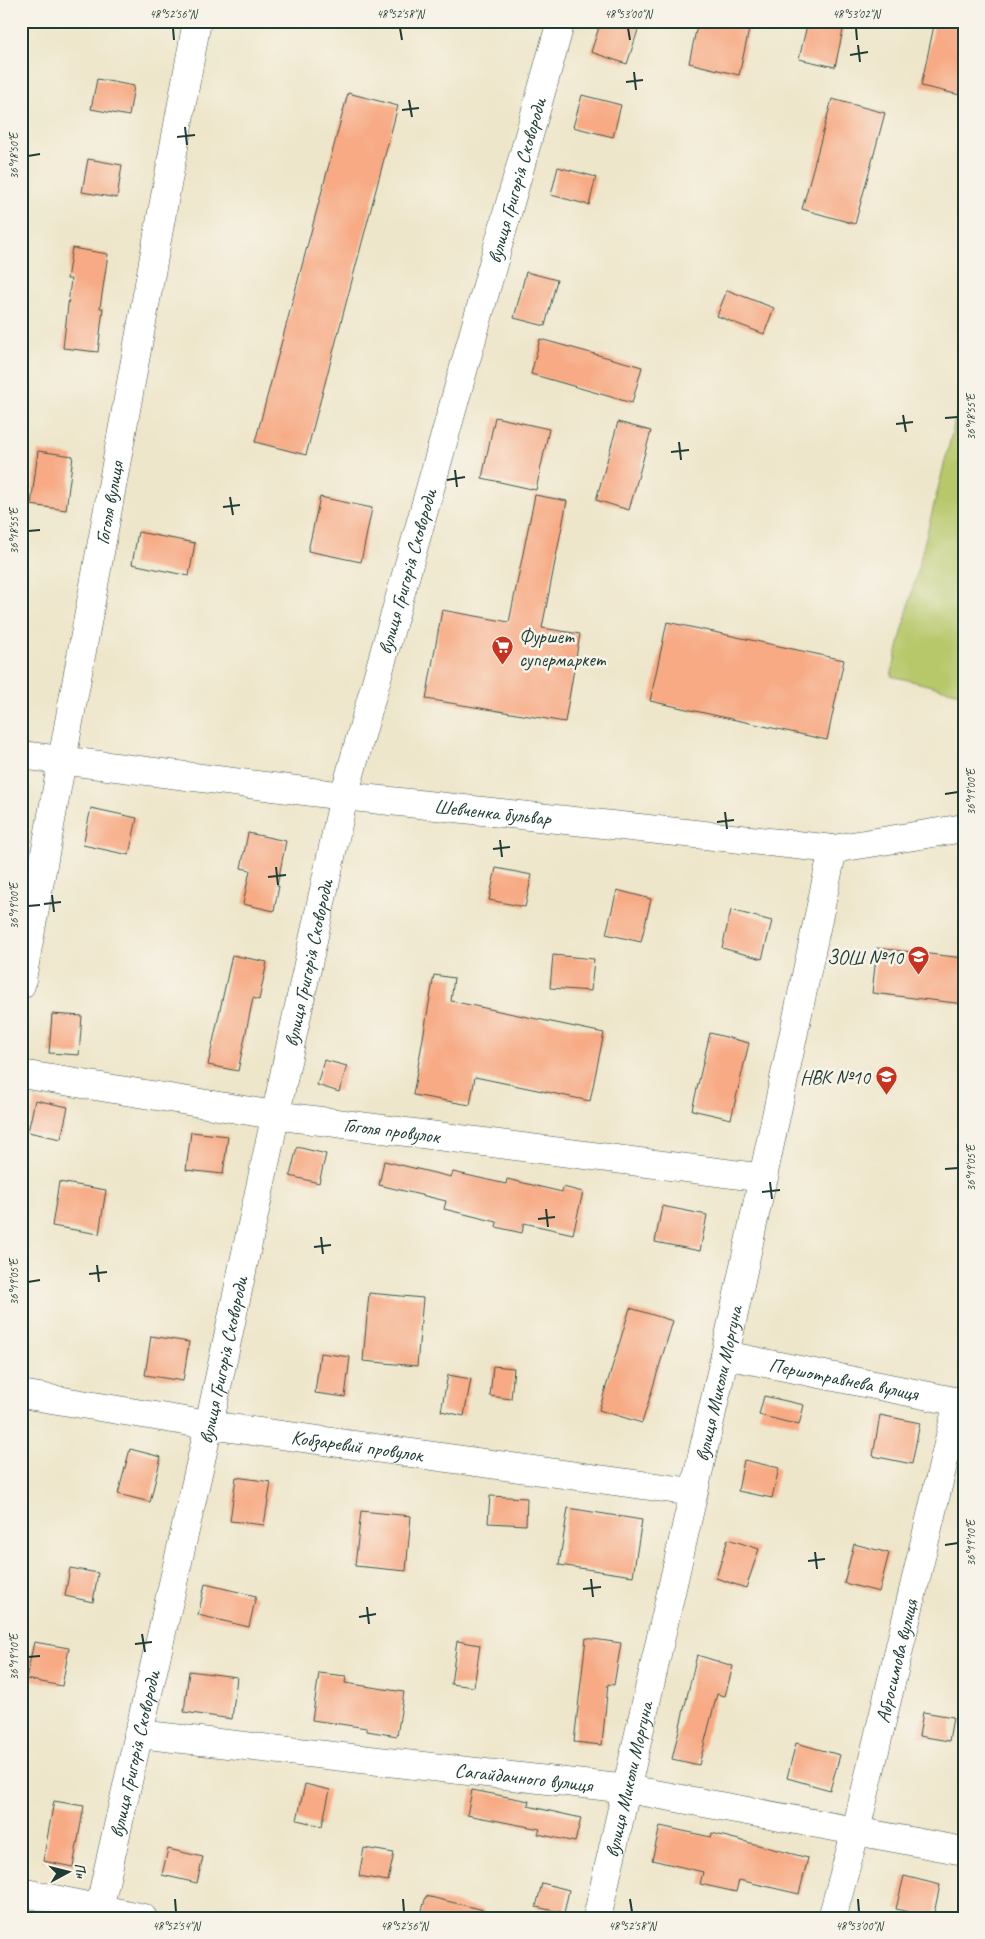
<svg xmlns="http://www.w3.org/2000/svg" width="985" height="1939" font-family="Caveat,sans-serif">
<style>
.green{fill:#b7c86b;stroke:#6b8250}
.building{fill:#f7aa84}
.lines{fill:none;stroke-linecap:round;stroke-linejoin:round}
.street-casing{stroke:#3e564a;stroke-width:29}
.street{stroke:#fff;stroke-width:28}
.ticks{fill:none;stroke:#1f3d34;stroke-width:2}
.labels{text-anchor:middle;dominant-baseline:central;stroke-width:5;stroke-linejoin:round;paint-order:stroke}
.street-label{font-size:20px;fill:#1f3d34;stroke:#f7f3e8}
.poi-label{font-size:20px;fill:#1f3d34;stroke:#f7f3e8;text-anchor:end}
.neatline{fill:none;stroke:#1f3d34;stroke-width:2}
.ticks-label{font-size:12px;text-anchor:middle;fill:#1f3d34}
</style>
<rect width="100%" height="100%" fill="#f7f3e8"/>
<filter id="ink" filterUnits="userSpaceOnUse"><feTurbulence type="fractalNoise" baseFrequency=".02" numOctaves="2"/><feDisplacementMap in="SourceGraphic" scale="10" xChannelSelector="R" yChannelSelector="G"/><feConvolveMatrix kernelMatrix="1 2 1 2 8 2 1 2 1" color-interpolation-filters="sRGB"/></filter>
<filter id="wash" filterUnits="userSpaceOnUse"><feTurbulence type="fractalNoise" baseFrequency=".0096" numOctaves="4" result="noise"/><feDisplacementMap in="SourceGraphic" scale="20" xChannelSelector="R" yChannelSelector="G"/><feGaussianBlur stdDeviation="1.12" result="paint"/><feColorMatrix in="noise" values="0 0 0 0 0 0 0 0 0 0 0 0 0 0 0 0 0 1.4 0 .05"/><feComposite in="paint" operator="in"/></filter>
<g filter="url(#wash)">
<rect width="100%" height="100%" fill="#eee6ca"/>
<path class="green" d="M964,385V694L891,676Z"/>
<g id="blocks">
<g class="building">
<path d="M601,21H621L639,27L627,64L591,52Z"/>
<path d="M698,21H751L739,75L689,63Z"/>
<path d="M808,21H845L835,67L799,59Z"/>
<path d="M935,21H964V77L960,95L921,86Z"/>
<path d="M97,79L134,86L129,116L91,109Z"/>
<path d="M348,93L398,106L306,455L255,442Z"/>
<path d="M582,95L621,105L613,137L573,127Z"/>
<path d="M832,99L885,113L855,224L802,209Z"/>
<path d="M88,159L122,165L117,198L82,192Z"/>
<path d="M558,167L596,177L589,205L551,195Z"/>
<path d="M72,248L108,254L100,308H103L98,352L63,348L71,279H67Z"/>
<path d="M526,272L557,280L545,326L514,318Z"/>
<path d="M727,290L774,308L764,334L717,316Z"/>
<path d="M540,339L642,367L632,403L531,374Z"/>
<path d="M495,417L549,429L536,490L482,478Z"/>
<path d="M618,422L651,431L629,510L596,500Z"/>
<path d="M38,451L73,456L66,510L31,505Z"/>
<path d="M535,495L567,501L542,628L580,634L565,722L426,699L442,610L509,622Z"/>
<path d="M320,497L372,508L361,562L308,551Z"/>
<path d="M138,532L195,543L189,576L132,564Z"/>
<path d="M667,622L844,660L827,740L650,701Z"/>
<path d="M91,808L137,818L129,855L83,845Z"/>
<path d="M248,833L286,841L277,886H279L274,911L243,904L250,870L241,868Z"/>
<path d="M496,868L532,875L525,907L489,900Z"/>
<path d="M617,890L651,899L641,942L606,934Z"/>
<path d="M731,910L772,921L762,959L722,948Z"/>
<path d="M877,948L964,958V1004L872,993Z"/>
<path d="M232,955L267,962L259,1000L253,998L238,1071L208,1065Z"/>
<path d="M553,955L594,959L591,991L550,988Z"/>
<path d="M434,975L454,978L451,1001L604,1033L590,1101L475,1077L470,1105L413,1095Z"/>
<path d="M52,1014L82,1016L79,1055L49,1053Z"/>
<path d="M710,1033L749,1043L731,1119L692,1110Z"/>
<path d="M324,1060L347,1066L339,1092L317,1085Z"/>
<path d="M35,1100L68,1107L61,1139L28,1132Z"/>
<path d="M191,1132L228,1136L223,1174L186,1170Z"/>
<path d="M297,1147L326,1154L319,1183L290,1176Z"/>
<path d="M384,1161L451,1177L453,1172L506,1184L507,1179L562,1192L563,1187L583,1192L573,1234L524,1223L522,1233L496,1227L497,1222L444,1209L446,1201L379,1185Z"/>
<path d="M59,1182L106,1190L99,1234L52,1226Z"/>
<path d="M662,1206L707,1215L700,1251L655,1242Z"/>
<path d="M369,1293L423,1298L417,1366L363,1361Z"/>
<path d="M630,1308L673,1321L642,1423L599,1410Z"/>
<path d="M151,1336L189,1342L183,1381L145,1375Z"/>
<path d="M320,1353L350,1357L345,1397L315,1393Z"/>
<path d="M493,1366L514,1368L511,1399L490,1396Z"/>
<path d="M448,1375L471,1379L464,1416L441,1411Z"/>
<path d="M764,1396L804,1405L799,1425L759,1415Z"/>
<path d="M880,1415L920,1423L912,1464L873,1456Z"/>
<path d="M130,1449L161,1457L150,1502L118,1494Z"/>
<path d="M744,1460L779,1468L772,1498L738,1491Z"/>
<path d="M236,1477L271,1482L264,1525L230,1521Z"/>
<path d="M490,1496L527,1498L526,1525L488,1523Z"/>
<path d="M568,1508L642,1520L633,1576L559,1565Z"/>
<path d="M361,1511L411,1516L406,1571L355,1566Z"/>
<path d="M728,1539L759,1549L746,1588L716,1578Z"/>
<path d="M854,1544L889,1553L879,1592L844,1583Z"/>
<path d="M70,1568L98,1573L93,1602L65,1596Z"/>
<path d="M205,1584L256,1596L249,1627L198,1615Z"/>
<path d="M586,1638L621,1643L614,1685L608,1684L602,1745L574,1742Z"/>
<path d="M457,1641L480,1645L474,1687L451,1684Z"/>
<path d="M34,1642L69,1648L62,1686L26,1679Z"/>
<path d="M697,1655L733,1666L725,1696L717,1694L699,1765L672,1759Z"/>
<path d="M189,1671L237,1677L232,1719L184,1712Z"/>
<path d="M319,1673L346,1676L345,1683L404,1692L397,1736L367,1731V1728L312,1720Z"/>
<path d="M923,1712L953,1717L949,1741L919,1736Z"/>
<path d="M796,1743L840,1755L830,1790L787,1778Z"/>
<path d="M305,1784L330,1790L322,1826L297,1820Z"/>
<path d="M472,1790L529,1801L528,1806L581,1818L575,1842L538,1834L540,1829L467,1815Z"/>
<path d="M54,1801L84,1806L73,1867L43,1861Z"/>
<path d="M660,1826L711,1837L712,1833L808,1858L799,1894L739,1880L736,1892L700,1884L703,1872L652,1860Z"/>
<path d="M364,1848L394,1853L388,1881L359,1876Z"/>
<path d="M168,1849L203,1857L197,1883L162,1875Z"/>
<path d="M904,1876L940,1885L933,1918L896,1909Z"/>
<path d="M542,1883L569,1890L564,1913L536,1907Z"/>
<path d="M426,1896L484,1910L483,1918H420Z"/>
</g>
</g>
</g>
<g filter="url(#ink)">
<use href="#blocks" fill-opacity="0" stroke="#3e564a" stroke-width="1"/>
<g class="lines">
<defs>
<g id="street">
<path id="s1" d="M21,755L344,796L833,849L964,828"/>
<path id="s2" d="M21,985L197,21"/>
<path id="s3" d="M21,1074L274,1115L764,1178"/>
<path id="s4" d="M725,1355L964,1403"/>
<path id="s5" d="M21,1394L209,1425L693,1492"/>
<path id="s6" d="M138,1734L628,1789L964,1851"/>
<path d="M21,1892L143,1918"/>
<path id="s7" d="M97,1918L209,1425L344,796L561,21"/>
<path id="s8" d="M597,1918L725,1355L833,849"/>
<path id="s9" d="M832,1918L856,1830L958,1402"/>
</g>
</defs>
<use href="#street" class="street-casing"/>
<use href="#street" class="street"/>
</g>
</g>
<path class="ticks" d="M173,28L174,40M400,28L402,40M628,28L630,40M856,28L857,40M858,45L860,62M850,55L868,52M634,72L636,90M626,82L643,80M409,100L412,117M402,110L419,108M185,127L187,145M177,137L195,135M28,156L40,154M903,415L906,432M945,418L958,417M896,424L913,422M679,442L681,460M671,452L689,450M455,470L457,487M447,480L465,477M230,497L233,515M223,507L240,505M28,531L40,530M945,794L958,792M725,812L727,829M717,822L734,820M500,840L502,857M493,849L510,847M276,867L278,885M268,877L286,875M52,895L54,912M44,904L61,902M28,906L40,905M945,1169L958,1168M770,1182L772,1199M762,1192L780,1190M546,1209L548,1227M538,1219L555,1217M321,1237L323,1254M314,1247L331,1245M97,1265L99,1282M89,1274L107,1272M28,1282L40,1280M945,1545L958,1543M815,1552L817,1569M808,1561L825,1559M591,1579L593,1597M583,1589L601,1587M367,1607L369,1624M359,1617L376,1614M142,1634L145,1652M135,1644L152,1642M28,1657L40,1656M175,1899L176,1912M403,1899L404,1912M630,1899L632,1912M858,1899L859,1912"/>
<defs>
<symbol id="supermarket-pin" viewBox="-11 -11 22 30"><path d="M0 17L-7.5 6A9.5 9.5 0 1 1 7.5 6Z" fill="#c8321e" stroke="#f7f3e8"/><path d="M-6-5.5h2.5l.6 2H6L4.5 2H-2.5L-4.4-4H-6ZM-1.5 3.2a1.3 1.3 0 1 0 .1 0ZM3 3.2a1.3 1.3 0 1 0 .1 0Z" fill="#fff"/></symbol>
<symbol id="school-pin" viewBox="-11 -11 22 30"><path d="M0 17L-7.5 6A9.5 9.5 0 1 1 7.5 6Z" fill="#c8321e" stroke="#f7f3e8"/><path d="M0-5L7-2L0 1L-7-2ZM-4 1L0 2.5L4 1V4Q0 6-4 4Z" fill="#fff"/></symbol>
</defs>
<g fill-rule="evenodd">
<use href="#supermarket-pin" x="490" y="634" width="25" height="34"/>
<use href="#school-pin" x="906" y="944" width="25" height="34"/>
<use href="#school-pin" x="874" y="1064" width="25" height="34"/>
</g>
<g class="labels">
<g class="street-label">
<text stroke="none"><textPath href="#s7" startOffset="1788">вулиця Григорія Сковороди</textPath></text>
<text stroke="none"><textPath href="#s2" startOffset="490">Гоголя вулиця</textPath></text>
<text stroke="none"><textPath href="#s7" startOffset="1382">вулиця Григорія Сковороди</textPath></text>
<text stroke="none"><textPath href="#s1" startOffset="475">Шевченка бульвар</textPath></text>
<text stroke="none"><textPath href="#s7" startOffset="978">вулиця Григорія Сковороди</textPath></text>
<text stroke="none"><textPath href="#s3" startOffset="375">Гоголя провулок</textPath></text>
<text stroke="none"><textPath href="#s7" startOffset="572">вулиця Григорія Сковороди</textPath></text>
<text stroke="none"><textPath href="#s4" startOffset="121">Першотравнева вулиця</textPath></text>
<text stroke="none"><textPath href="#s8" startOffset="548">вулиця Миколи Моргуна</textPath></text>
<text stroke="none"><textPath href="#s5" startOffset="340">Кобзаревий провулок</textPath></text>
<text stroke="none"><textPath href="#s9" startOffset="265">Абросимова вулиця</textPath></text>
<text stroke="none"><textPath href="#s7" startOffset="168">вулиця Григорія Сковороди</textPath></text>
<text stroke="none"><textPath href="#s6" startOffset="388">Сагайдачного вулиця</textPath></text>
<text stroke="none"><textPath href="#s8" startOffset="142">вулиця Миколи Моргуна</textPath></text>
</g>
<g class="poi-label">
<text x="519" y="636" text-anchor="start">Фуршет<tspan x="519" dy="23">супермаркет</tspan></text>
<text x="903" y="957">ЗОШ №10</text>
<text x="870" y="1077">НВК №10</text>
</g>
</g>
<rect width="985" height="1939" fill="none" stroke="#f7f3e8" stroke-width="55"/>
<g transform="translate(68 1872) rotate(83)" stroke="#f7f3e8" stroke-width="4" paint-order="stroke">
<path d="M0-4L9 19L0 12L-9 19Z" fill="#1f3d34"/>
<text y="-8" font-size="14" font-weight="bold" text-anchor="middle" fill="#1f3d34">Пн</text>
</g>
<rect x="28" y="28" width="930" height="1884" class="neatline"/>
<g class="ticks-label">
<text x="173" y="18">48°52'56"N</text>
<text x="400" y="18">48°52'58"N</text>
<text x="628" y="18">48°53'00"N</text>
<text x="856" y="18">48°53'02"N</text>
<text transform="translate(14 156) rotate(-90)" y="4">36°18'50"E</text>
<text transform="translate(971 417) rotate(-90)" y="4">36°18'55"E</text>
<text transform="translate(14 531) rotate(-90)" y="4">36°18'55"E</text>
<text transform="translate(971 792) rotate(-90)" y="4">36°19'00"E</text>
<text transform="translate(14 906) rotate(-90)" y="4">36°19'00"E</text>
<text transform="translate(971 1168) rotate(-90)" y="4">36°19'05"E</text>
<text transform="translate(14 1282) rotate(-90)" y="4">36°19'05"E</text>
<text transform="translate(971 1543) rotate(-90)" y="4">36°19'10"E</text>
<text transform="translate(14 1657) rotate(-90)" y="4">36°19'10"E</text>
<text x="176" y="1930">48°52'54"N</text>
<text x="404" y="1930">48°52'56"N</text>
<text x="632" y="1930">48°52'58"N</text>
<text x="859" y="1930">48°53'00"N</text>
</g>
</svg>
